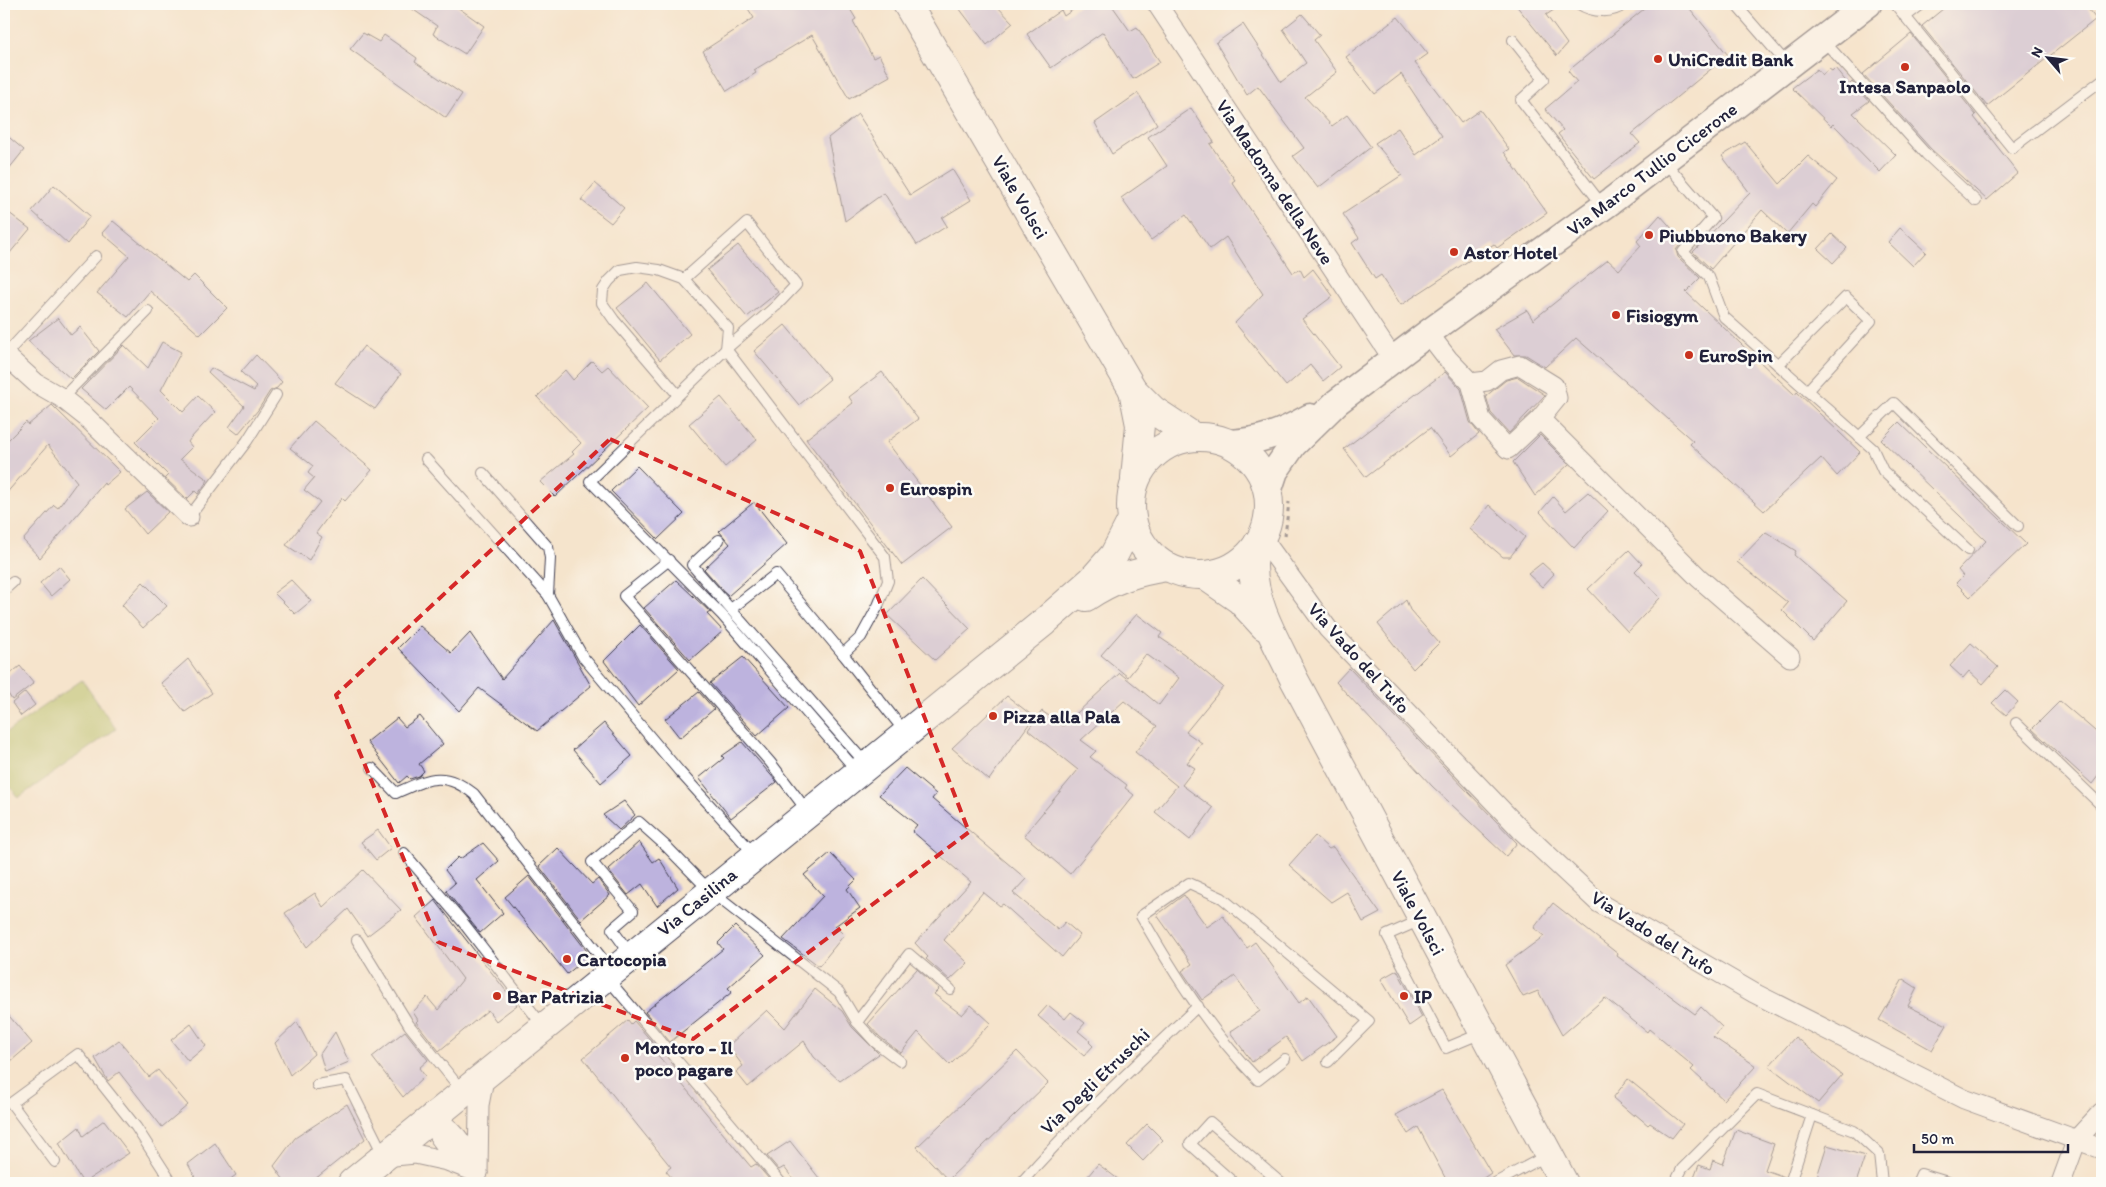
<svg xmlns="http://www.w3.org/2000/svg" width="2106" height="1187" font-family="Itim,sans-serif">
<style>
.green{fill:#adbf63;stroke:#68704f}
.building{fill:#bdb3de}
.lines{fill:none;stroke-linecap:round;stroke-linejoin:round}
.service-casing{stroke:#423f51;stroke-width:12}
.minor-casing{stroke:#423f51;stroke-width:21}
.secondary-casing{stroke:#423f51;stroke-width:29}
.primary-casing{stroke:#423f51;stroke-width:30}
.path{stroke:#423f51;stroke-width:3;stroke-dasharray:4 4;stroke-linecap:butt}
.service{stroke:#fff;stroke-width:10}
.minor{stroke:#fff;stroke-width:19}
.secondary{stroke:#fff;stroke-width:26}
.primary{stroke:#fff;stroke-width:28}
.marked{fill:none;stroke:#d62828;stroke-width:4;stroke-dasharray:10 6;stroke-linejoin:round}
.poi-dot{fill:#c8321e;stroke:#fdfcf7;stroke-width:2}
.labels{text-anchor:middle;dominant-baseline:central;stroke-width:5;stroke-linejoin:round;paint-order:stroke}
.poi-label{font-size:19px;font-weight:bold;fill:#22223b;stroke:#fdfcf7;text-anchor:start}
.street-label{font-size:19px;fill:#22223b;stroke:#fdfcf7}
</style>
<rect width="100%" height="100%" fill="#fdfcf7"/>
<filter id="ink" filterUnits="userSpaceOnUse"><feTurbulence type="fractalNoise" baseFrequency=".02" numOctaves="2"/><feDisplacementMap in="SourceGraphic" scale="10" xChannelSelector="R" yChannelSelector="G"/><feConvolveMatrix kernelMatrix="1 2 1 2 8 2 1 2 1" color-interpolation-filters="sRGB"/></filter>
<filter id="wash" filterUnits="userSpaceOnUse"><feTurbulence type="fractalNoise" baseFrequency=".0096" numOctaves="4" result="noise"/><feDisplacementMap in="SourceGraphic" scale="20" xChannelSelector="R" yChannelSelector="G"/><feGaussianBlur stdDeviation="1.12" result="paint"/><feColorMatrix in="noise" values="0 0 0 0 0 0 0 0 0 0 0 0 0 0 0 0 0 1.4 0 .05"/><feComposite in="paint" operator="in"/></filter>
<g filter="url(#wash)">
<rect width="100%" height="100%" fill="#f5e4cc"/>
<path class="green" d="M82,680L116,729L18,798L4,778V734Z"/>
<g id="blocks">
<g class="building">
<path d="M405,4H453L484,26L465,54L433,34L437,26Z"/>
<path d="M745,4H847L856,19L853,21L873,58L879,55L890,76L849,99L812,35L754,70L756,73L727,91L703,51L754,18Z"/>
<path d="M956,4H995L1013,23L987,45Z"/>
<path d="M1081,4H1111L1130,31L1137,27L1160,62L1133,79L1103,32L1051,68L1027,34L1061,10L1064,16Z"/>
<path d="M1515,4H1563L1546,15L1567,44L1557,56Z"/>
<path d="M1650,4H1686L1728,55L1632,134L1640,143L1594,179L1558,134L1563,130L1545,109L1577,82L1568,71Z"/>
<path d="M1949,4H2084L2096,19L1987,106L1922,26Z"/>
<path d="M1302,14L1320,35L1314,40L1337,72L1305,97L1332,126L1347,115L1371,147L1318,188L1293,156L1304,148L1258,86L1247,95L1216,43L1243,24L1281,82L1306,63L1283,29Z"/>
<path d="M1398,17L1428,54L1415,63L1461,123L1480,110L1509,149L1504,152L1547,213L1497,248L1494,244L1401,305L1381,275L1375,279L1352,243L1359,238L1343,214L1402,175L1375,143L1398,128L1416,155L1442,136L1401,74L1375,94L1346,57Z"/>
<path d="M363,33L379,42L384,35L417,58L415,62L462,94L446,118L350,49Z"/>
<path d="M1911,34L1976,115L1974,117L2018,173L1987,200L1931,149L1863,74Z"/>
<path d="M1835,68L1849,85L1852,82L1869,101L1853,113L1896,155L1880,172L1833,124L1831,126L1792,88L1817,69L1822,75L1829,69L1832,71Z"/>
<path d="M1138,93L1157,124L1112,154L1095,123Z"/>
<path d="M1191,108L1214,142L1210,144L1235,180L1232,182L1293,273L1300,269L1304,277L1313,269L1333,296L1302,319L1340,367L1323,381L1310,365L1286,386L1235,323L1263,294L1226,237L1210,249L1186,215L1151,240L1121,198L1167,166L1148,137Z"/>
<path d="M858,114L910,195L952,169L971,200L942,218L947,226L917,245L884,193L845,221L828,138Z"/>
<path d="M4,133L24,150L4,175Z"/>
<path d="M1745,142L1780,184L1808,156L1837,180L1815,207L1812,204L1787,234L1762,210L1711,269L1693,252L1750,193L1722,156Z"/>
<path d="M595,183L624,208L611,223L581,200Z"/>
<path d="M54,185L90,216L68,244L32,211Z"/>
<path d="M4,209L30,229L4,260Z"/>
<path d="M1660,215L1683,241L1676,250L1678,257L1700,278L1686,292L1795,395L1797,392L1860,452L1837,476L1821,458L1764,511L1690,444L1693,441L1576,338L1545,367L1526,355H1514L1494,329L1527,310L1533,320L1608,260L1619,270L1641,246L1637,241Z"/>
<path d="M113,221L187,282L194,275L227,308L200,335L150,291L128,317L97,293L129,256L102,233Z"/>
<path d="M1900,228L1926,252L1913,266L1888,242Z"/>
<path d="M1832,234L1847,248L1833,263L1818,249Z"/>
<path d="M738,245L778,292L747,317L707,270Z"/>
<path d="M648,283L690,334L660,360L617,308Z"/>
<path d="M58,318L71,335L80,327L99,351L71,379L28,341Z"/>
<path d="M785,325L830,379L799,405L754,351Z"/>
<path d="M162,342L181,352L161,390L183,412L198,396L215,412L190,439L188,442L192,447L180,459L208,480L198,494L195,491L187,499L165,478L168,475L135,442L159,418L129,387L106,410L81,389L124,345L148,368Z"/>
<path d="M364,346L401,374L375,409L335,383Z"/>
<path d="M256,355L282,382L277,388L270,391L258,410L238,434L229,427L244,406L208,372L211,368L254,391L257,387L241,372Z"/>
<path d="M592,361L602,371L608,366L648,408L555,497L540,482L574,454L572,452L581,443L537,397L565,370L573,380Z"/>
<path d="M882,372L918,419L887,442L952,527L902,565L806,439L853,403L849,397Z"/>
<path d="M1445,372L1461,389L1470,422L1479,434L1451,456L1430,428L1366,477L1344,449Z"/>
<path d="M1518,377L1545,395L1509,433L1491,413L1486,396L1506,380Z"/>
<path d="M721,397L757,440L725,467L689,424Z"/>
<path d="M52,405L120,472L105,485L104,483L40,558L23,540L54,505L58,508L77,482L48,445L4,496V444L26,422L28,425Z"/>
<path d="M314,421L372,470L345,501L342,498L316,533L322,537L309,560L286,545L320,502L304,490L314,478L308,473L313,466L290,448Z"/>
<path d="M1899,422L2026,544L1970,597L1956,583L1963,576L1958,570L1986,541L1881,440Z"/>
<path d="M1540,435L1569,464L1535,496L1513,462Z"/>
<path d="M637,466L684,514L658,539L611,491Z"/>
<path d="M147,492L168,512L145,534L125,509Z"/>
<path d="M1588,492L1608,511L1574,548L1540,512L1553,497L1566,511Z"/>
<path d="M754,502L787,544L728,596L704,569L730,544L719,531Z"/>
<path d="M1489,505L1525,537L1510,557H1503L1470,529Z"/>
<path d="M1766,532L1796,551L1794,555L1847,601L1813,641L1782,610L1788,603L1737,562Z"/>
<path d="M1629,550L1642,564L1635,571L1660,598L1628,632L1588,589Z"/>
<path d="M1542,563L1554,574L1542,587L1528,574Z"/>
<path d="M59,566L70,579L51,596L40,583Z"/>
<path d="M922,579L970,629L935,660L887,615Z"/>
<path d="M291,580L311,601L295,614L274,593Z"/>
<path d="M676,580L710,612L707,614L723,631L690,660L644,608Z"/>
<path d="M143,582L167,606L143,628L122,605Z"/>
<path d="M1406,600L1410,610L1439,643L1413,669L1378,624Z"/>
<path d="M1137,614L1162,633L1159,637L1184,654L1223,687L1186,732L1202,743L1187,763L1195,768L1182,785L1213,808L1190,840L1155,812L1177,786L1135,752L1157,726L1124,701L1081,740L1096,751L1090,757L1127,785L1125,788L1134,795L1070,874L1024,835L1078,770L1028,730L1042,711L1063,726L1120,673L1159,705L1179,678L1146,654L1128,677L1101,655Z"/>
<path d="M554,620L591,686L537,731L479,688L459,711L398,648L420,626L451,653L470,633L502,679Z"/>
<path d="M640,625L679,669L638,706L604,661Z"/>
<path d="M1971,643L1998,667L1983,684L1969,671L1963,678L1950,666Z"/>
<path d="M743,657L789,708L757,736L710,683Z"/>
<path d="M188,659L212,693L185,712L161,683Z"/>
<path d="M20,666L34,683L12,700L4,687V679Z"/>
<path d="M1349,668L1517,843L1506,856L1432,786L1336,682Z"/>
<path d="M2005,690L2018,702L2006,715L1992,703Z"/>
<path d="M25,692L35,705L21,716L12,703Z"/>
<path d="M699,692L714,709L680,738L665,719Z"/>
<path d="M1007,696L1034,717L989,780L952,748Z"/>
<path d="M2060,701L2102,737V771L2092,784L2032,729Z"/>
<path d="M420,716L443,744L419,764L424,771L419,776L410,779L407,776L399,783L367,742L397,718L405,727Z"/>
<path d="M604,723L632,756L601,783L573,750Z"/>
<path d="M742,742L777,782L731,818L699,778L724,758L722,756Z"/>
<path d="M905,768L936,794L932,799L1026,879L1013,893L1058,930L1065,922L1080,935L1062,957L1003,904L1000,906L983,892L944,940L968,963L950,980L926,959L928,957L915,943L971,882L912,831L917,825L879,795Z"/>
<path d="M624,801L635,815L619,830L603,815Z"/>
<path d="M378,830L391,848L376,860L361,842Z"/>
<path d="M1315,836L1329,849L1333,847L1380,913L1363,922L1347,892L1331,902L1289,865Z"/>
<path d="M639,842L653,862L659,858L678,888L657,906L642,884L628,895L608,870Z"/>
<path d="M483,843L499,861L477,880L503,913L480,933L446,891L455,883L445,870L458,857L460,859Z"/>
<path d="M558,848L592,884L598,879L610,895L581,920L539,866Z"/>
<path d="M830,853L856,880L847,889L860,908L835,926L844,935L819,966L783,939L823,896L804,875Z"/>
<path d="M363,870L401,910L367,936L348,909L307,947L285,913L315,893L323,907Z"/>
<path d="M529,876L590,955L567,974L505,897Z"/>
<path d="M1184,895L1207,927L1223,916L1247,948L1255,942L1299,1003L1308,996L1337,1036L1303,1061L1286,1037L1252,1062L1230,1032L1260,1011L1235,976L1202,1000L1182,971L1192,964L1157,915Z"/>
<path d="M435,900L517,1005L496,1021L488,1010L439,1051L416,1022L418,1020L413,1012L427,997L438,1010L463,979L416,917Z"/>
<path d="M1553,903L1618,954L1617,956L1695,1014L1701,1007L1722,1027L1713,1037L1756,1066L1724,1100L1691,1070L1694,1067L1649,1029L1647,1032L1605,998L1562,1035L1538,991L1523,997L1505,965L1544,936L1534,928Z"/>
<path d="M735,926L765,955L728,988L732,992L670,1042L645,1012L723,949L718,943Z"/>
<path d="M917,969L939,989L934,994L962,1015L971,1005L991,1023L950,1065L918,1032L901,1053L880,1037L868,1024Z"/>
<path d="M1397,970L1422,1017L1409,1026L1381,979Z"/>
<path d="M1903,979L1917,988L1908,1006L1947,1025L1932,1050L1879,1020Z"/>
<path d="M815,989L842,1011L852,1027L879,1054L840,1081L814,1057L804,1041L748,1087L736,1072L743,1066L728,1046L767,1010L785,1028Z"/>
<path d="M1048,1005L1065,1019L1071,1012L1085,1023L1078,1031L1090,1041L1089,1042L1093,1046L1084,1056L1038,1016Z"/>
<path d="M4,1010L32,1043L4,1067Z"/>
<path d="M628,1020L631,1024L634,1021L659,1050L656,1053L751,1167L756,1164L769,1179L766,1183H676L666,1171L671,1167L583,1058Z"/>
<path d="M297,1022L314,1054L290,1075L275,1043Z"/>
<path d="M191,1024L206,1046L188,1061L171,1040Z"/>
<path d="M405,1031L428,1060L419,1068L425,1076L403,1097L372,1057Z"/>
<path d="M335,1032L349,1062L325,1072L320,1054Z"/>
<path d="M1795,1037L1842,1075L1818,1103L1769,1066Z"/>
<path d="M119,1040L149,1077L158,1070L188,1105L162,1127L119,1072L108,1081L95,1058Z"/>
<path d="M1017,1051L1048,1083L948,1180L917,1147Z"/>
<path d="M1628,1079L1683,1124L1672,1138L1650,1123L1648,1125L1635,1114L1634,1116L1613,1098Z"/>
<path d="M1442,1090L1491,1173L1476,1183H1448L1418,1127L1408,1134L1396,1115Z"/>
<path d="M347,1104L365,1139L310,1183H286L274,1166L295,1138Z"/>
<path d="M104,1120L129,1153L83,1183L59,1143L79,1127L83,1136Z"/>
<path d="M1147,1124L1163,1140L1143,1161L1127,1145Z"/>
<path d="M1736,1130L1774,1144L1765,1170L1785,1177L1783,1183H1692L1699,1165L1710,1169L1713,1160L1723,1164Z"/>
<path d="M790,1141L823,1183H796L784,1167L779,1170L767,1156Z"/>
<path d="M215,1143L236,1175L225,1183H198L188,1164Z"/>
<path d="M1827,1145L1865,1156L1856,1183H1815Z"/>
<path d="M1098,1164L1123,1183H1082Z"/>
</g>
</g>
</g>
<g filter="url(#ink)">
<use href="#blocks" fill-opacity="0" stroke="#423f51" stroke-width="1"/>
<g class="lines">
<defs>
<g id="service">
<path d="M1579,4C1593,13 1612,14 1625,4"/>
<path d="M1735,4L1788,65"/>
<path d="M1895,4L2012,148L2102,80"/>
<path d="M1905,17L1922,4"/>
<path d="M1513,40L1544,79L1521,100L1603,206"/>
<path d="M1823,40L1926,154L1976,201"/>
<path d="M1664,161L1713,218L1683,252L1709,277L1724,317L1873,449L1883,471L1968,550"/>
<path d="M684,279L747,223L796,285L776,306L726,349"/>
<path d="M5,355L96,256"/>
<path d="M1778,365L1846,297L1871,321L1807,391"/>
<path d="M678,395L614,320L602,303L603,290L609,281L620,270L637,267L659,270L684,279L728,328L726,349"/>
<path d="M62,398L148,311"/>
<path d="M1859,437L1894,403L2018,526"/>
<path d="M426,459L548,595L583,657L679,771L755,855"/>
<path d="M483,473L548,547L550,558L548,595"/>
<path d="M189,517L247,441L276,395"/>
<path d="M719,540L692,565L866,764"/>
<path d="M669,560L624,596L770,762L808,812"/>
<path d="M4,590L13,582"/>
<path d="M731,609L776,574L843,654"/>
<path d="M2016,723L2102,806"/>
<path d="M372,768L396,793C428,779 443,769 474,794L611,970"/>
<path d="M857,771L722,615L590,481L726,349L885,557L888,581L878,606L861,637L843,654L905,732"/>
<path d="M404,853L462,921L543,1026"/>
<path d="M1421,920L1387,935L1446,1048L1482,1033"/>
<path d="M357,940L409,1025L463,1092"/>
<path d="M631,955L612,929L633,911L592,862L639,822L667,847L710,891L839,992L857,1022L875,1042L900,1061"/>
<path d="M607,978L781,1183"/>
<path d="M857,1022L909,954L950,989"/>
<path d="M1285,1059L1258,1080C1211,1032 1174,974 1141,916L1189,883L1222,898L1369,1021L1328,1062"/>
<path d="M317,1085L346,1080L384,1156"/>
<path d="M55,1162L11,1103L78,1054L136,1127L172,1183"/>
<path d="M1021,1183C1076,1120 1137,1064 1198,1006"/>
<path d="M1234,1183L1190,1144L1210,1122L1281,1183"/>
<path d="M1495,1183L1548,1155"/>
<path d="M1675,1183L1682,1169L1757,1094L1854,1131L1879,1154L1882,1183"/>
<path d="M1790,1183L1812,1115"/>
<path d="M1917,1183L1921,1174L1951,1183"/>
</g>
<g id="minor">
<path d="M1157,4L1393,359"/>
<path d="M1428,333L1448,359L1471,383L1481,419L1508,449L1540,419L1557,398L1554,386L1520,365L1501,370L1487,381L1471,383"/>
<path d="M4,354L36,383L62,398L86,417L189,517"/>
<path d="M1540,419L1699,578L1790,657"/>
<path d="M1262,538L1328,629L1520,829L1599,903L1754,993L1964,1099L2102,1149"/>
<path d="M431,1118C456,1129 463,1144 475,1167"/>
<path d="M431,1118C437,1138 449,1151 466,1164"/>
<path d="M384,1157L415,1154L447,1161L478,1173"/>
<path d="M478,1173L479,1105L485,1074"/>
<path d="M2061,1183L2077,1139L2102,1112"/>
</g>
<g id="secondary">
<path d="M1229,443C1262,441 1282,433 1310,417"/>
<path d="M1268,492L1275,471L1293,445L1337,402L1428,333L1610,202L1868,4"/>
</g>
<g id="primary">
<path d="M907,4L1133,390L1153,410L1194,437"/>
<path d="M1133,390L1140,425L1135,478"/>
<circle cx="1200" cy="506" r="69"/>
<path d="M1258,543C1256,550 1253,558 1253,566C1253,605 1278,644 1294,679L1564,1183"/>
<path d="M1204,575L1240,600L1264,626"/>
<path d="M1086,597C1113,579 1135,572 1167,567"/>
<path d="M352,1183L1044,622L1092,580L1114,555L1132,520"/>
</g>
</defs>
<use href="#service" class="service-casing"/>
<use href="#minor" class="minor-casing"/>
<use href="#secondary" class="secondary-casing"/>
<use href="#primary" class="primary-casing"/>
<path class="path" d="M1285,536L1289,502"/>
<use href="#service" class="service"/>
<use href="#minor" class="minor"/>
<use href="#secondary" class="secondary"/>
<use href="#primary" class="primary"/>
</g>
</g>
<path d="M0 0H2106V1187H0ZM610,439L860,551L969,832L693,1039L438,942L336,695Z" fill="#f5e4cc" fill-opacity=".55" fill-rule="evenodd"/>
<path class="marked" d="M610,439L860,551L969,832L693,1039L438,942L336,695Z"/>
<g class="poi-dot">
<circle cx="1658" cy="59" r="5"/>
<circle cx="1905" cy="67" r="5"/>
<circle cx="1649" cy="235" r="5"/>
<circle cx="1454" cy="252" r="5"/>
<circle cx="1616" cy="315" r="5"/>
<circle cx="1689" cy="355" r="5"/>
<circle cx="890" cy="488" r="5"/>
<circle cx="993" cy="716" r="5"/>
<circle cx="567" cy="959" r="5"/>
<circle cx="497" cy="996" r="5"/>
<circle cx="1404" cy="996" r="5"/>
<circle cx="625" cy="1058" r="5"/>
</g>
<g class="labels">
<g class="poi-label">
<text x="1668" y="59">UniCredit Bank</text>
<text x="1905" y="86" text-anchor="middle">Intesa Sanpaolo</text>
<text x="1659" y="235">Piubbuono Bakery</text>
<text x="1464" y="252">Astor Hotel</text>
<text x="1626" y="315">Fisiogym</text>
<text x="1699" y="355">EuroSpin</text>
<text x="900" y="488">Eurospin</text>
<text x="1003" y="716">Pizza alla Pala</text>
<text x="577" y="959">Cartocopia</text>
<text x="507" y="996">Bar Patrizia</text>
<text x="1414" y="996">IP</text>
<text x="635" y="1047">Montoro - Il<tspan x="635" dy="22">poco pagare</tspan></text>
</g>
<g class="street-label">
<text transform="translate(1652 169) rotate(-37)">Via Marco Tullio Cicerone</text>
<text transform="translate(1275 182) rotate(56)">Via Madonna della Neve</text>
<text transform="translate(1020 197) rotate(60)">Viale Volsci</text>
<text transform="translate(1359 658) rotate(48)">Via Vado del Tufo</text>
<text transform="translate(697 902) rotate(-39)">Via Casilina</text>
<text transform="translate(1418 913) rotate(62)">Viale Volsci</text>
<text transform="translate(1653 933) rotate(32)">Via Vado del Tufo</text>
<text transform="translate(1095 1081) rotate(-44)">Via Degli Etruschi</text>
</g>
</g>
<rect width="2106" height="1187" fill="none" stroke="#fdfcf7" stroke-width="20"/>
<g transform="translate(2048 58) rotate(298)" stroke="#fdfcf7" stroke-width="4" paint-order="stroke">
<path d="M0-4L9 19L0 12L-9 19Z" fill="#22223b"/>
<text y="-8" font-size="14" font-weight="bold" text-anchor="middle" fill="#22223b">N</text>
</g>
<path d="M1914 1144v8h154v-8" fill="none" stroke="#22223b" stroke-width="2.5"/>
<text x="1921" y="1144" font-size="15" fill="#22223b" stroke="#fdfcf7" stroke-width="4" paint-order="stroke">50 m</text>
</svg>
